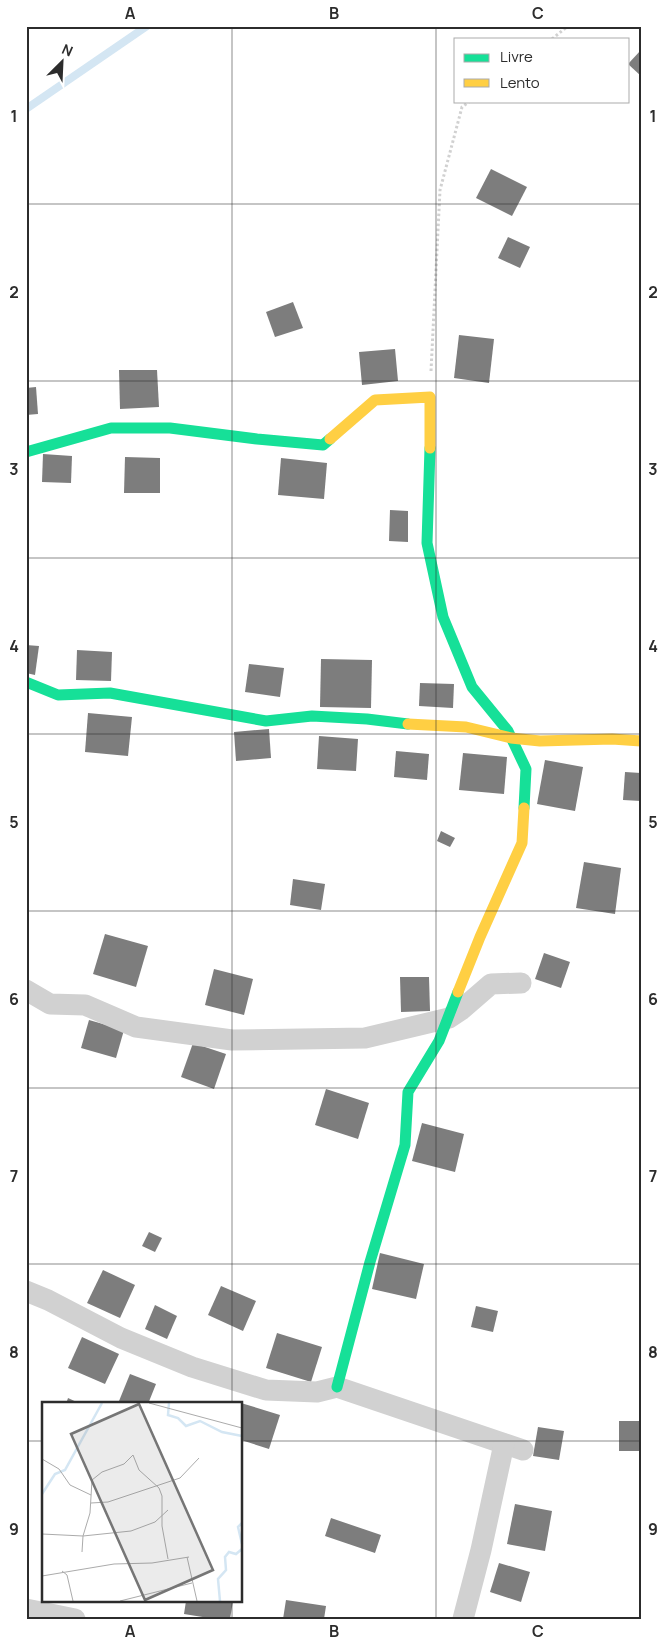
<svg xmlns="http://www.w3.org/2000/svg" width="667" height="1645" font-family="Manrope,sans-serif">
<style>
.lines{fill:none;stroke-linecap:round;stroke-linejoin:round}
.stream{stroke:#d4e6f3;stroke-width:8}
.building{fill:#7d7d7d}
.path{stroke:#d1d1d1;stroke-width:3;stroke-dasharray:2.5 2.5;stroke-linecap:butt}
.street{stroke:#d1d1d1;stroke-width:21}
.fast{stroke:#16e098;stroke-width:11}
.slow{stroke:#ffcf43;stroke-width:11}
.grid{fill:none;stroke:#2c2c2c;stroke-width:1;stroke-opacity:0.55}
.inset-river{fill:none;stroke:#d4e6f3;stroke-width:2.5}
.inset-road{fill:none;stroke:#ababab;stroke-width:1}
.view{fill:#767676;fill-opacity:0.15;stroke:#767676;stroke-width:2.5}
.inset-edge{fill:none;stroke:#2c2c2c;stroke-width:2.5}
.neatline{fill:none;stroke:#2c2c2c;stroke-width:2}
.grid-label{font-size:16px;text-anchor:middle;font-weight:bold;fill:#2c2c2c}
</style>
<rect width="100%" height="100%" fill="#fff"/>
<g class="lines">
<path class="stream" d="M26,109L147,26"/>
</g>
<g class="building">
<path d="M641,50V76L628,64Z"/>
<path d="M491,169L527,187L512,216L476,198Z"/>
<path d="M508,237L530,247L520,268L498,258Z"/>
<path d="M293,302L303,328L275,337L266,312Z"/>
<path d="M459,335L494,339L489,383L454,378Z"/>
<path d="M395,349L398,381L362,385L359,352Z"/>
<path d="M119,370H157L159,407L120,409Z"/>
<path d="M36,387L38,414L26,415V388Z"/>
<path d="M43,454L72,456L71,483L42,482Z"/>
<path d="M125,457L160,458V493H124Z"/>
<path d="M281,458L327,463L324,499L278,495Z"/>
<path d="M390,510L408,511V542L389,541Z"/>
<path d="M26,645L39,646L35,675L26,673Z"/>
<path d="M77,650L112,652L111,681L76,680Z"/>
<path d="M321,659L372,660L371,708L320,707Z"/>
<path d="M249,664L284,668L280,697L245,692Z"/>
<path d="M420,683L454,684L453,708L419,706Z"/>
<path d="M88,713L132,717L128,756L85,752Z"/>
<path d="M269,729L271,758L236,761L234,732Z"/>
<path d="M319,736L358,739L356,771L317,769Z"/>
<path d="M396,751L429,754L427,780L394,777Z"/>
<path d="M463,753L507,757L504,794L459,790Z"/>
<path d="M545,760L583,767L575,811L537,804Z"/>
<path d="M625,772L641,773V801L623,800Z"/>
<path d="M441,831L455,838L450,847L437,841Z"/>
<path d="M584,862L621,868L615,914L576,908Z"/>
<path d="M293,879L325,884L321,910L290,905Z"/>
<path d="M105,934L148,946L136,987L93,974Z"/>
<path d="M544,953L570,962L561,988L535,979Z"/>
<path d="M214,969L253,979L244,1015L205,1005Z"/>
<path d="M400,977H429L430,1011L401,1012Z"/>
<path d="M89,1020L124,1030L116,1058L81,1048Z"/>
<path d="M193,1043L226,1054L214,1089L181,1077Z"/>
<path d="M326,1089L369,1103L358,1139L315,1125Z"/>
<path d="M422,1123L464,1134L455,1172L412,1161Z"/>
<path d="M149,1232L162,1238L155,1252L142,1246Z"/>
<path d="M380,1253L424,1264L416,1299L372,1289Z"/>
<path d="M103,1270L135,1285L120,1318L87,1303Z"/>
<path d="M221,1286L256,1301L243,1331L208,1315Z"/>
<path d="M155,1305L177,1316L167,1339L145,1329Z"/>
<path d="M476,1306L498,1311L493,1332L471,1327Z"/>
<path d="M277,1333L322,1347L311,1382L266,1368Z"/>
<path d="M82,1337L119,1354L105,1384L68,1368Z"/>
<path d="M130,1374L156,1384L148,1404H126L119,1401Z"/>
<path d="M68,1398L81,1404H66Z"/>
<path d="M241,1403L280,1415L269,1449L241,1440Z"/>
<rect x="619" y="1421" width="22" height="30"/>
<path d="M538,1427L564,1431L559,1460L533,1456Z"/>
<path d="M515,1504L552,1511L545,1551L507,1544Z"/>
<path d="M331,1518L381,1535L375,1553L325,1536Z"/>
<path d="M499,1563L530,1572L521,1602L490,1592Z"/>
<path d="M286,1600L326,1606L324,1619H283Z"/>
<path d="M186,1601H233L230,1619H215L184,1614Z"/>
</g>
<g class="lines">
<g class="path">
<path d="M552,39L568,26"/>
<path d="M431,371L440,190L462,107L470,101"/>
</g>
<g class="street">
<path d="M26,990L50,1004L85,1005L136,1027L232,1040L365,1038L449,1018L461,1010L491,984L521,983"/>
<path d="M26,1291L48,1300L121,1338L192,1367L266,1390L317,1392L337,1387L523,1450"/>
<path d="M26,1609L75,1619"/>
<path d="M463,1619L481,1550L504,1444"/>
</g>
<g class="fast">
<path d="M430,448L427,543L443,617L472,687L508,731L526,769L524,808"/>
<path d="M26,452L111,428H170L257,439L323,445L330,439"/>
<path d="M26,682L58,695L110,693L266,721L312,716L367,719L408,724"/>
<path d="M337,1387L370,1262L405,1145L408,1092L439,1041L458,992"/>
</g>
<g class="slow">
<path d="M330,439L375,400L430,397V448"/>
<path d="M408,724L466,727L511,738L540,741L612,739L641,741"/>
<path d="M458,992L480,937L522,843L524,808"/>
</g>
</g>
<path class="grid" d="M232,26V1404M436,26V1619M26,204H641M26,381H641M26,558H641M26,734H641M26,911H641M26,1088H641M26,1264H641M26,1441H44M241,1441H641M232,1601V1619"/>
<g transform="translate(42 1402)">
<rect width="200" height="200" fill="#fff"/>
<path class="inset-river" d="M127,1L126,13L136,16L144,24L158,19L180,30L200,34M0,92L13,72L23,68L60,1M200,121L196,125L200,142M178,199L176,177L184,168L183,155L187,150L194,152L200,147"/>
<path class="inset-road" d="M107,1L200,26M0,57L17,67L28,83L49,93M49,101L66,100L138,76L157,56M0,132L41,134L89,129L113,120L126,108M40,150L41,134L48,111L50,78L60,70L82,62L91,53L97,68L117,86L120,94V124L126,157M145,155L155,199M20,169L25,173L31,199M0,174L72,162L110,161L147,155M78,199L150,181"/>
<path class="view" d="M97,2L171,168L103,198L29,32Z"/>
<rect width="200" height="200" class="inset-edge"/>
</g>
<rect width="667" height="1645" fill="none" stroke="#ffffff" stroke-width="55"/>
<rect x="454" y="38" width="175" height="65" fill="#ffffff" stroke="#ababab"/>
<rect x="464" y="54" width="25" height="8" fill="#16e098" stroke="#ababab"/>
<text x="500" y="62" font-size="15" fill="#2c2c2c">Livre</text>
<rect x="464" y="79" width="25" height="8" fill="#ffcf43" stroke="#ababab"/>
<text x="500" y="88" font-size="15" fill="#2c2c2c">Lento</text>
<g transform="translate(62 62) rotate(24)" stroke="#ffffff" stroke-width="4" paint-order="stroke">
<path d="M0-4L9 19L0 12L-9 19Z" fill="#2c2c2c"/>
<text y="-8" font-size="14" font-weight="bold" text-anchor="middle" fill="#2c2c2c">N</text>
</g>
<rect x="28" y="28" width="612" height="1590" class="neatline"/>
<g class="grid-label">
<text x="130" y="19">A</text>
<text x="334" y="19">B</text>
<text x="538" y="19">C</text>
<text x="14" y="122">1</text>
<text x="653" y="122">1</text>
<text x="14" y="298">2</text>
<text x="653" y="298">2</text>
<text x="14" y="475">3</text>
<text x="653" y="475">3</text>
<text x="14" y="652">4</text>
<text x="653" y="652">4</text>
<text x="14" y="828">5</text>
<text x="653" y="828">5</text>
<text x="14" y="1005">6</text>
<text x="653" y="1005">6</text>
<text x="14" y="1182">7</text>
<text x="653" y="1182">7</text>
<text x="14" y="1358">8</text>
<text x="653" y="1358">8</text>
<text x="14" y="1535">9</text>
<text x="653" y="1535">9</text>
<text x="130" y="1637">A</text>
<text x="334" y="1637">B</text>
<text x="538" y="1637">C</text>
</g>
</svg>
